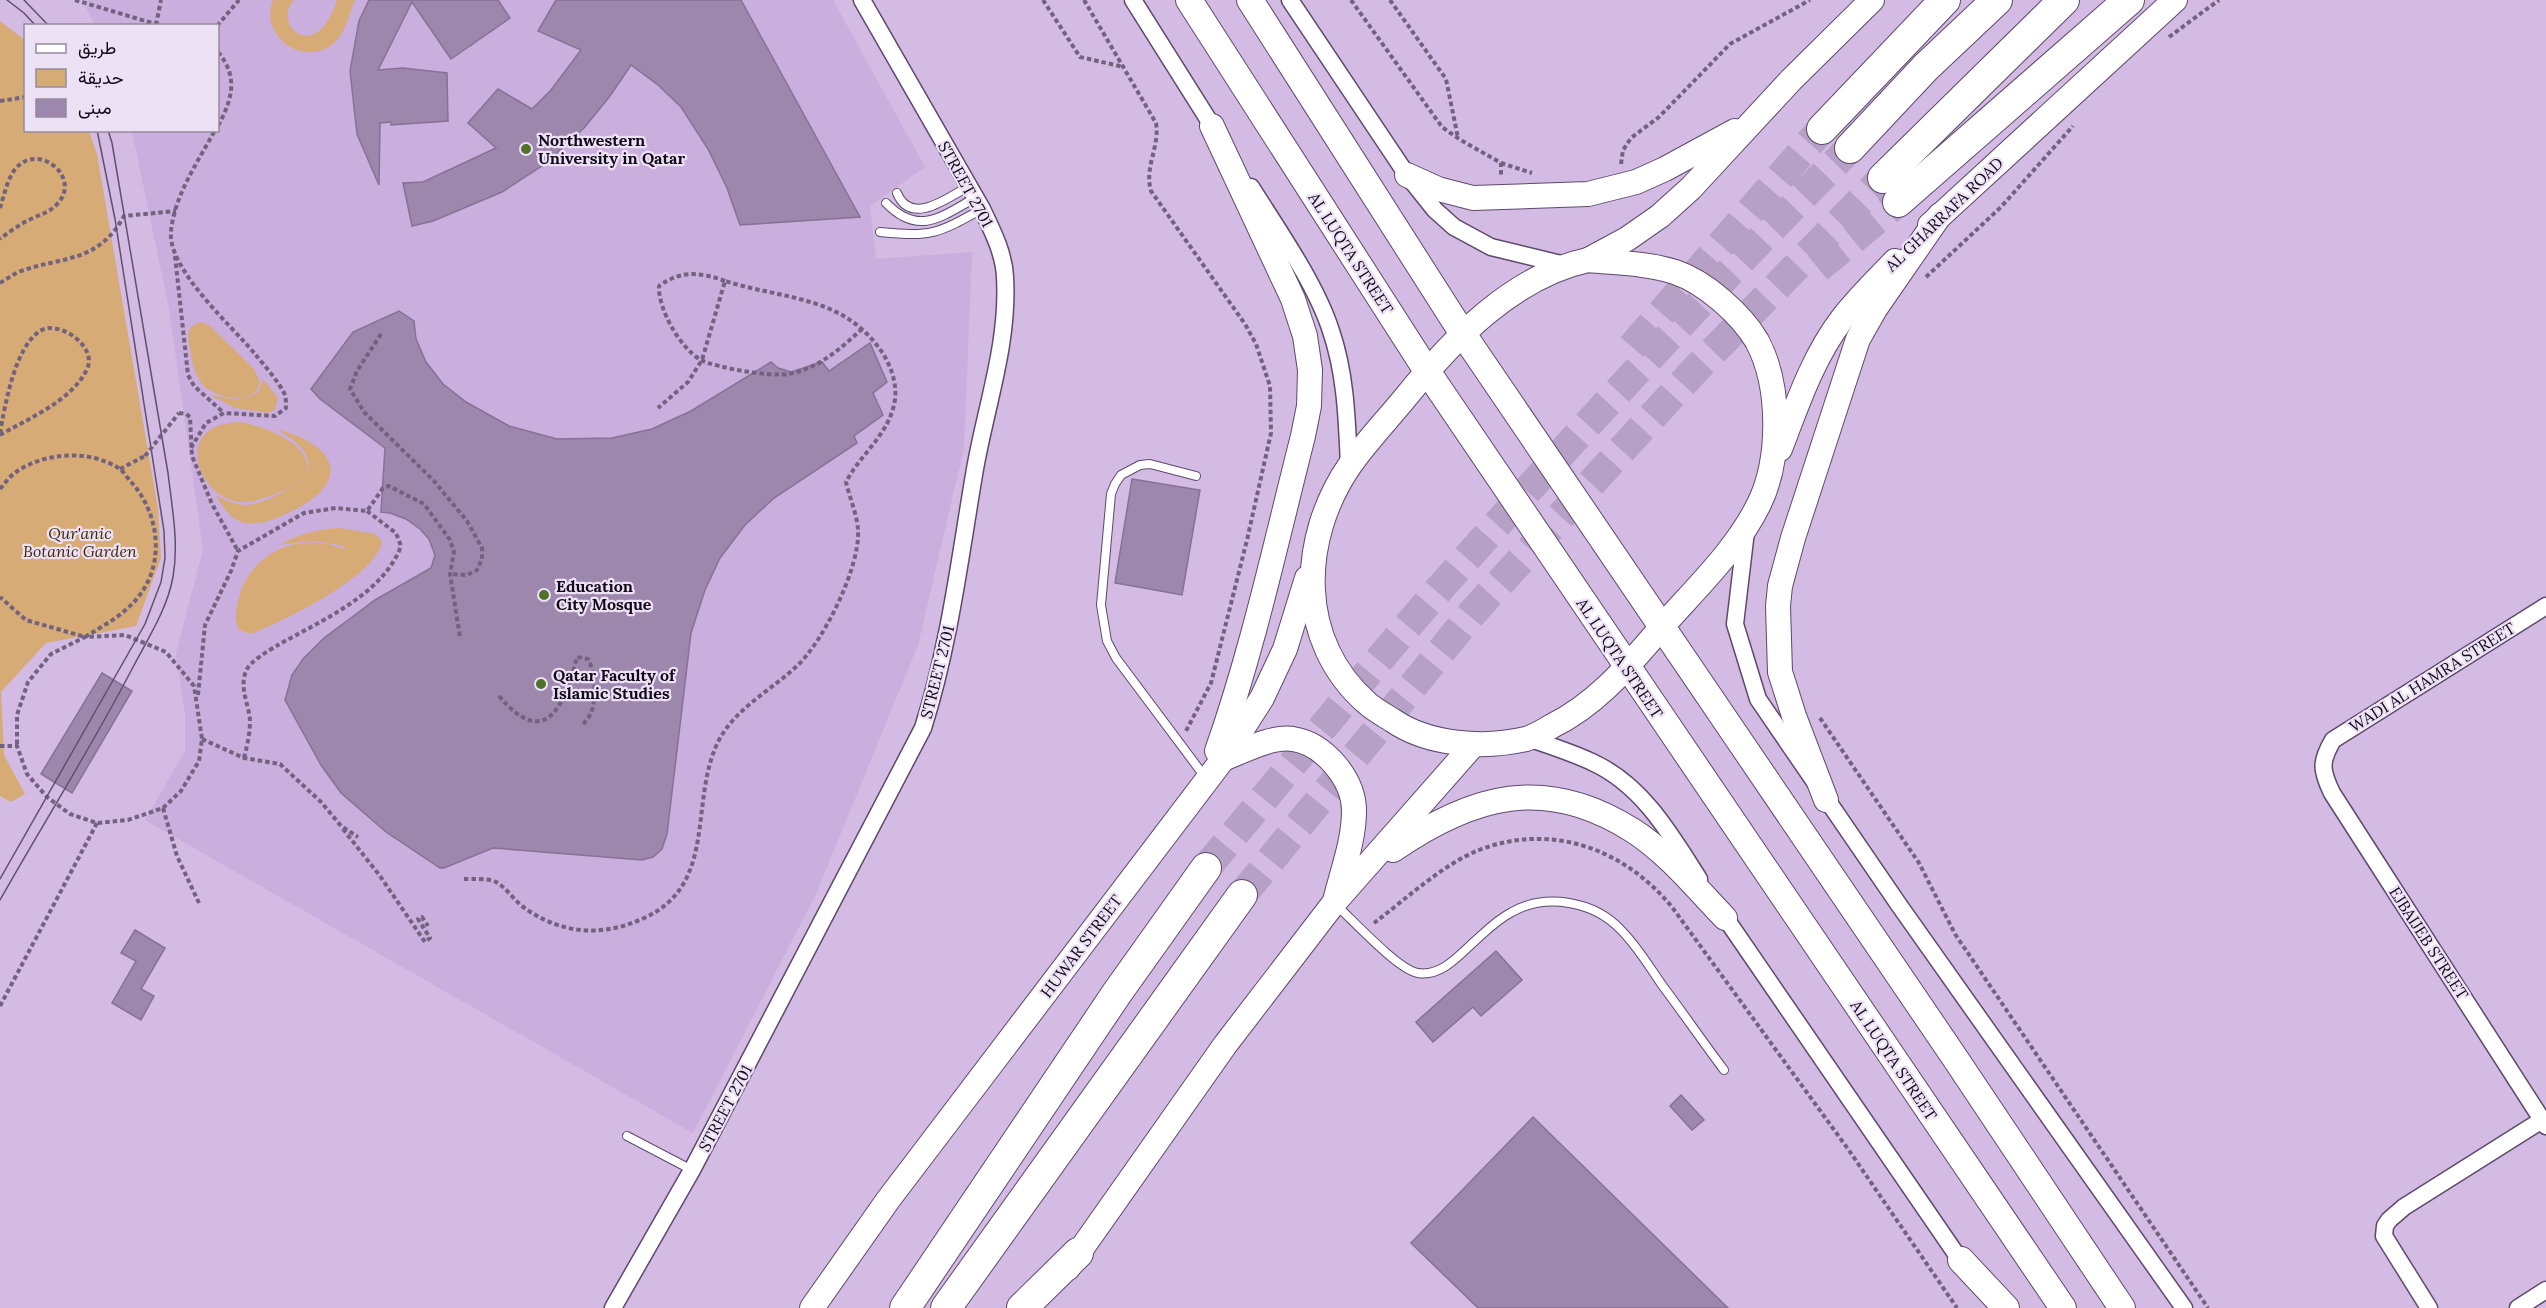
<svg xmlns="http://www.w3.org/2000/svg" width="2546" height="1308" font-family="Lora,Vazirmatn,serif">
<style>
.built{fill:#caaedd}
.green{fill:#d7ab76}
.building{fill:#9e87ad;stroke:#877196;stroke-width:1.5}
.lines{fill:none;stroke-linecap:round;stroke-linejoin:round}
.highway-tunnel{stroke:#b6a0c5;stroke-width:30;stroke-dasharray:30 15;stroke-linecap:butt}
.lane-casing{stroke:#5e496c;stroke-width:10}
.street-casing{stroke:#5e496c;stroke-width:19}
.secondary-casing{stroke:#5e496c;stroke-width:26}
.primary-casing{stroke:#5e496c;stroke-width:28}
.highway-casing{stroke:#5e496c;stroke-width:32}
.path{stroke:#73627e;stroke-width:4;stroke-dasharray:4.5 3;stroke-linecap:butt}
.lane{stroke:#fff;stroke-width:8}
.street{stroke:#fff;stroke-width:16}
.secondary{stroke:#fff;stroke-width:24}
.primary{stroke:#fff;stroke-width:26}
.highway{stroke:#fff;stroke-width:30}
.tram{stroke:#60516a;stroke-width:1.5}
.path-bridge{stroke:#73627e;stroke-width:4;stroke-dasharray:4.5 3;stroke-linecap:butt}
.poi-dot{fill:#4e722a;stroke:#ede1f6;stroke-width:2}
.labels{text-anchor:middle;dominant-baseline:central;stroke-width:4.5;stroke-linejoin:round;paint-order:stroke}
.poi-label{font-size:16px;font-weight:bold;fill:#120917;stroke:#ede1f6;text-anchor:start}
.street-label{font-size:16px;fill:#120917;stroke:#ede1f6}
.park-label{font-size:16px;font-style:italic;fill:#402908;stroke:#ede1f6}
</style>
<rect width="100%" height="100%" fill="#d3bbe4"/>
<path class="built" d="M82,0H833L925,167L870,206L876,259L972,252L964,448L918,645L816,894L693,1133L145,820L185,751V714L176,654L203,549L169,309L132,131L218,130V26L95,25Z"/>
<g class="green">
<path d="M273,0H294C271,24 316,67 337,0H355C349,13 346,32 335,42C306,70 258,36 273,0Z"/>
<path d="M0,21L25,40L26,130L89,131L97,154L158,509L161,558L136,626L46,643L1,692L4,755L25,794L11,802L0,796Z"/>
<path d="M200,322L209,325L254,369L260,382C256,408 214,398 202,384C194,374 192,361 190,349C188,341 187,334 191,327Z"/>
<path d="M263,379L278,398L275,409L269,413L235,408L210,395C228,398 241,403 259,392Z"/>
<path d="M240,422C285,430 348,468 271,496C261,499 251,503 240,502C198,498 170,424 240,422Z"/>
<path d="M276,429C337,445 354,481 290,512C276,519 257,527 241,522C229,517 222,506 216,495C225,501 236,505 247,505C259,504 273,498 283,492C324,469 311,449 276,429Z"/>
<path d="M340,528L375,534L382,541C378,576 281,622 251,634L239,630C234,620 236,608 239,597C252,551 300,531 344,549L345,547C323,540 303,541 280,545C298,534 319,529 340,528Z"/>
</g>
<g class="building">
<path d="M369,0H498L510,18L451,59L412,2L378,70L403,68L447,73L448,121L391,125V122L380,123L379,185L357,134L350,71L359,21Z"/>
<path d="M556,0H741L860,217L740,225L727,188L708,149L681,107L658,85L631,65L610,96L584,128L545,164L502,192L433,221L412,226L403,183L423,182L496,148L468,123L498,89L532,109L551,90L581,50L538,31Z"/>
<path d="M399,311L414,321L416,339L426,362L443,384L466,402L509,426L557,439L612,438L652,429L691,411L771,362L778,368L791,372L822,362L829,371L870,343L887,382L873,393L883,415L854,436L857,443L774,498L745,525L720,558L705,590L691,633L667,834L662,849L653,857L642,860L493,848L444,868H440L386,832L341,793L321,765L285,700L292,675L303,659L324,638L375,600L431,568L435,555L429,539L420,529L406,519L390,513L381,512L385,448L320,399L311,389L353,332Z"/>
<path d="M1132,479L1200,490L1182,595L1115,583Z"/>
<path d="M102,673L132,691L72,793L41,774Z"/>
<path d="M135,930L165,948L141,989L154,996L141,1020L112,1003L136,961L121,953Z"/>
<path d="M1496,951L1522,980L1481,1016L1473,1007L1433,1042L1416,1022Z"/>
<path d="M1681,1095L1704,1120L1692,1130L1670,1106Z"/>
<path d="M1533,1117L1728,1308H1478L1411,1243Z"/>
</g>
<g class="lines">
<g class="highway-tunnel">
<path d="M1818,268L1898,202"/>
<path d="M1632,347L1822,129"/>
<path d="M1206,868C1285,774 1362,678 1443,585C1575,436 1710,290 1850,148"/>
<path d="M1242,895L1474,611L1695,370L1883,178"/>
</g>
<defs>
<g id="lane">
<path d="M897,193C911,227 949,197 969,186"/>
<path d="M886,203C919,237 942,216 975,198"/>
<path d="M880,232C932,237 937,234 982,209"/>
<path d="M1196,476L1150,464L1140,465L1121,475L1115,484L1111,494L1101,605L1107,641L1116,658L1205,777"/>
<path d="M1335,904C1352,919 1398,970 1418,973C1442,977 1460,954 1476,940C1487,930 1498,919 1512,912C1546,893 1594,901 1621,930C1637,946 1649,966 1662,985C1683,1013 1703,1042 1724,1070"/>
<path d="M627,1136L692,1170"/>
</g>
<g id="street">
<path d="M1133,0L1218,135"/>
<path d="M1290,0L1407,175L1435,210L1454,227L1491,247L1565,265"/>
<path d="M1251,187C1278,230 1316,284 1331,331C1346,375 1347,421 1349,467"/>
<path d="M1746,531L1735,624L1758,699L1899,905L2184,1308"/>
<path d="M2546,606L2333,740C2320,762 2321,770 2332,793L2546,1126"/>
<path d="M1529,738C1550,746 1574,753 1594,763C1643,786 1671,835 1699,879"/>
<path d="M1720,910L1965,1267"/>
<path d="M613,1308L692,1170L923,728C950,643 960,556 975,469C986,406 1009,343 1005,277C1004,253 992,230 982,209L862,0"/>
<path d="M2429,1308L2384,1236L2385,1226L2389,1220L2404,1207L2542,1120"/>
<path d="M2518,1308L2546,1290"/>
</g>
<g id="secondary">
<path d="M1212,126L1293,299L1305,336L1310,370L1309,406L1303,436C1276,542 1253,649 1217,751"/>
<path d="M1407,175L1438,189L1473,198L1588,194L1636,182L1665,169L1735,131"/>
<path d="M1930,225L2175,0"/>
<path d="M1588,260C1617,263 1647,263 1675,272C1705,282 1741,314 1757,341C1781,386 1781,459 1759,504C1736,551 1694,590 1660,629C1628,666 1597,704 1552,726C1544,731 1535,736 1526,739C1484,749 1428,745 1392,720C1384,715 1375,710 1368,704C1296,642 1299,539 1350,465C1366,442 1387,420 1405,398C1452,340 1513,276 1588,260Z"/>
<path d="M1588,260L1627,239L1660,216L1691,188L1791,80L1872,0"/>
<path d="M1780,449C1797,405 1813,357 1842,319C1858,298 1877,280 1895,261"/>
<path d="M1223,759C1244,751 1270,736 1293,739C1325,744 1354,780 1354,811C1354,841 1342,872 1335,901"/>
<path d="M1826,800L1794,716L1780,672L1778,606L1780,586L1793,538L1858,339L1875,309L1940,215"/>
<path d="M1393,850C1473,795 1545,775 1632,830C1667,852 1696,888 1725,918"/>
<path d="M1068,1268L1225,1045L1334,903L1474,744"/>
<path d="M812,1308L888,1200L1223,759L1262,698L1285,649L1307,578"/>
</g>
<g id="primary">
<path d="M1189,0L1427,371L2063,1308"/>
<path d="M1250,0L1463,334L1955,1058L2122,1308"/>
<path d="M1961,1260L2006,1308"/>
</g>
<g id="highway">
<path d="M1822,129L1945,0"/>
<path d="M1850,148L1926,67L1997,0"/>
<path d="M1883,178L2064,0"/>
<path d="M1898,202L2129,0"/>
<path d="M905,1308L1117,993L1206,868"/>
<path d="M946,1308L1242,895"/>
<path d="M1022,1308L1078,1253"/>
</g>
</defs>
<use href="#lane" class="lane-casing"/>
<use href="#street" class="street-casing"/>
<use href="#secondary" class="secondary-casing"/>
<use href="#primary" class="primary-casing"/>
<use href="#highway" class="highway-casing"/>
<g class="path">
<path d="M75,0L162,26"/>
<path d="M1043,0L1080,57L1124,67"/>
<path d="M1084,0L1156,123C1160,147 1144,167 1151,191L1245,324L1256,344L1270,386L1271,433L1247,540L1211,683L1186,731"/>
<path d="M1351,0L1442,127L1459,139L1501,163V177"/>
<path d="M1390,0L1446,79L1458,138"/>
<path d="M156,25L161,0"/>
<path d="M217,26L239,0"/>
<path d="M2169,37L2219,0"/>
<path d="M218,52C239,77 232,100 218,126"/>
<path d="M0,101L26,97"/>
<path d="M1501,163L1532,173"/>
<path d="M1621,164L1623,150L1631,138L1659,117L1730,44L1810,0"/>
<path d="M0,208C4,196 8,175 18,166C41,144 81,178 58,203C51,212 41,214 31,219C20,224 9,232 0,239"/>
<path d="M175,256L188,375L194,386L224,413"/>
<path d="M1926,277L2001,207L2073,126"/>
<path d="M725,281C700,272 681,270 659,286C658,309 680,348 701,360C717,368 771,377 788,374C818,369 840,349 862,329"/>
<path d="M0,283C7,279 13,274 21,271C64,256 98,263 124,216L176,211"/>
<path d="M381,334L357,371L350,389L364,412L434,481L467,521L482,548V559L477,570L467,575L450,574"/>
<path d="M179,413L186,414L190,417L192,456L212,504L238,551"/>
<path d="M0,433C5,405 15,347 40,331C59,319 98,347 87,369C72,401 29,418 0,435"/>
<path d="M191,448L206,423L224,413L275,416L286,408C286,404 286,398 285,395C280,383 263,364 255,354C232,326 167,269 171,231C175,194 198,162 215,130"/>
<path d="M120,469L145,456"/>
<path d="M0,489C5,483 10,476 16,472C45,452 90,449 120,469C124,472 128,479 132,483C161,516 166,569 133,603C120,617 101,627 85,637L26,620L0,597"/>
<path d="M198,695L205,625L231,571L238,551L304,513L336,508L367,511L383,488L389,486L424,504L450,540L454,552L450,574L460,637"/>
<path d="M499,696C546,752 565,704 577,657L588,659C595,672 597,698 591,713C589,717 585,722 582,726"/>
<path d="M1820,718L1919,863L1955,934L2208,1308"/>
<path d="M202,739L244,758L280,764L321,802L341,826L358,837"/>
<path d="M0,746H17L27,774L47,797L70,814L97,823L128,820L163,808L181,791L199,761L202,739L194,686L166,652L125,635L85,637L51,654L28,682L17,715V746"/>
<path d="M244,758C247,746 250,734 250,721C249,704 239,688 246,671C250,661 268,651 278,645C320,621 383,595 401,546L396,533L367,511"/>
<path d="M163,808L177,856L199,903"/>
<path d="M343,829L380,876L425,942L430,938L418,919L422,917L428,926"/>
<path d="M464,879C473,879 488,878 496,882C507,888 515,902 526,909C562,934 602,937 642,919C718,886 689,805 717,744C734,708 771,691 798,665C824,640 860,567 858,531C858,517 849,496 846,482C860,455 887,436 894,405C898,389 893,371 885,357C847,295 785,300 725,281L702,360L688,382L658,408"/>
<path d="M1374,923C1406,899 1442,865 1479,850C1552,822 1624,849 1672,907L1848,1149L1957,1308"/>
<path d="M0,1006L97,823"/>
</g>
<use href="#lane" class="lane"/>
<use href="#street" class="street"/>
<use href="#secondary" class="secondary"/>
<use href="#primary" class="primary"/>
<use href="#highway" class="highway"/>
<g class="tram">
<path d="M7,0L24,13L36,26"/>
<path d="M24,0L49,26"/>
<path d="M0,879L145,624L161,582L165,558L164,531L115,219L97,130"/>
<path d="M0,900C44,822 91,748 132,669C147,640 167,610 173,577C179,542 172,508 168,473L112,143L108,130"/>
</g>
<path class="path-bridge" d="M145,456L179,413"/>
</g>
<g class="poi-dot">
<circle cx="526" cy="149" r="6"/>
<circle cx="544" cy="595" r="6"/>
<circle cx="541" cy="684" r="6"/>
</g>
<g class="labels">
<g class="poi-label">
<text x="538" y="140">Northwestern<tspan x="538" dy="18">University in Qatar</tspan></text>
<text x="556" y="586">Education<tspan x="556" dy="18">City Mosque</tspan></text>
<text x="553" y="675">Qatar Faculty of<tspan x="553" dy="18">Islamic Studies</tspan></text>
</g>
<g class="street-label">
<text transform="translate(966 184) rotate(61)">STREET 2701</text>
<text transform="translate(1944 214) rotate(-44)">AL GHARRAFA ROAD</text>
<text transform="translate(1351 253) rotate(57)">AL LUQTA STREET</text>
<text transform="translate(1620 658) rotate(56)">AL LUQTA STREET</text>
<text transform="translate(937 672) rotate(-76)">STREET 2701</text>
<text transform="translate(2432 677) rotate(-32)">WADI AL HAMRA STREET</text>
<text transform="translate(2429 943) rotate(57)">EJBAIJEB STREET</text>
<text transform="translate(1081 946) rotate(-53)">HUWAR STREET</text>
<text transform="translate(1894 1060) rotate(56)">AL LUQTA STREET</text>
<text transform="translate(725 1108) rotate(-62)">STREET 2701</text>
</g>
<g class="park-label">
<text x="80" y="533">Qur'anic<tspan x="80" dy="18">Botanic Garden</tspan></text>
</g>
</g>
<rect x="24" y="24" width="195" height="108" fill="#ede1f6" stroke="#958b9d" stroke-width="1.5"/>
<rect x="36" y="44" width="30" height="9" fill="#ffffff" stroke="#958b9d" stroke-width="1.5"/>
<text x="78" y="54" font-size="18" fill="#120917">طريق</text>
<rect x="36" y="69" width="30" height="18" fill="#d7ab76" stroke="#958b9d" stroke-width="1.5"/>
<text x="78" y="84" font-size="18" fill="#120917">حديقة</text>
<rect x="36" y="99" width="30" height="18" fill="#9e87ad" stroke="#958b9d" stroke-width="1.5"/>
<text x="78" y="114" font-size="18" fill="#120917">مبنى</text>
</svg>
